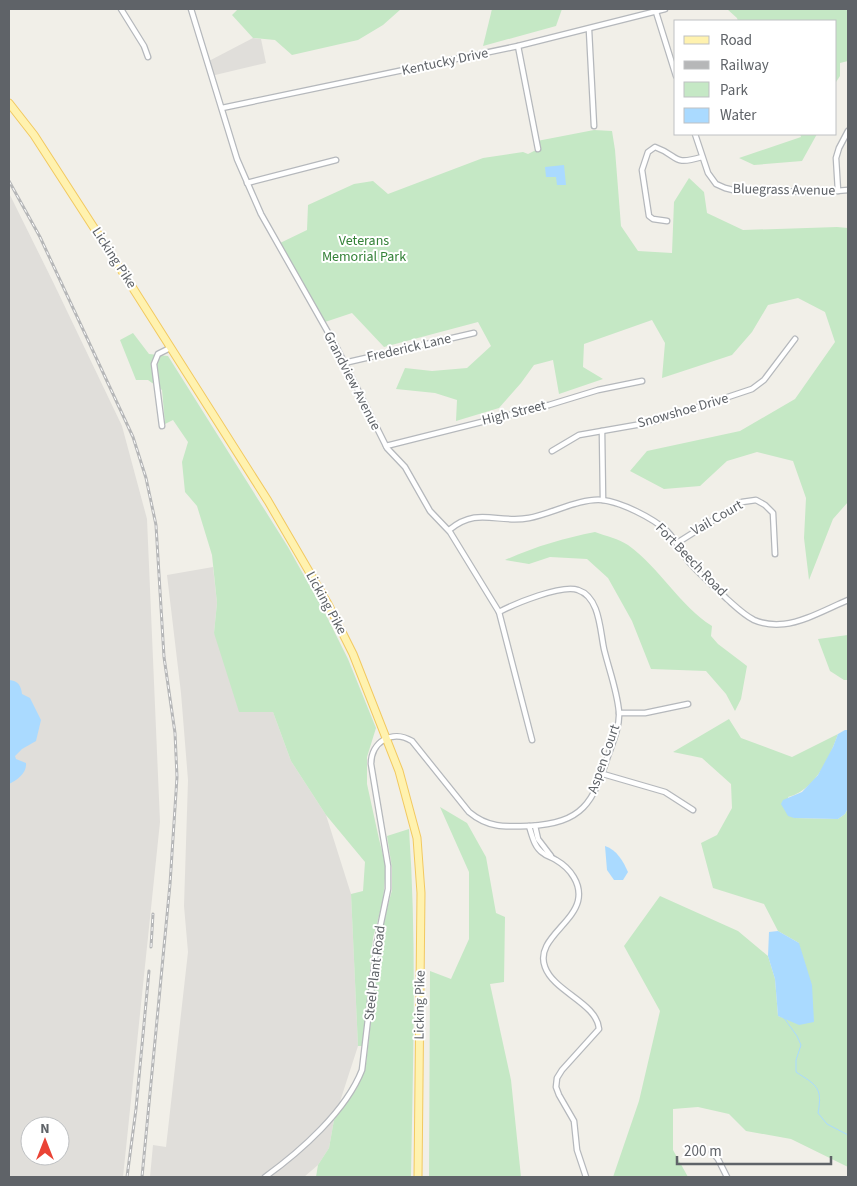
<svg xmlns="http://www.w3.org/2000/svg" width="857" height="1186" font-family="'Source Sans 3',sans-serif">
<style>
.industrial{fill:#e0deda;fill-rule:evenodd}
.green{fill:#c5e8c5}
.water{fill:#aadaff}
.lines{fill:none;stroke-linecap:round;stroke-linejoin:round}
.stream{stroke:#aadaff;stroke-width:1}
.minor-casing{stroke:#b5b8bc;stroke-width:7}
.primary-casing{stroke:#f2c960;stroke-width:9}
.minor{stroke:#fff;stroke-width:4.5}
.primary{stroke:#fff2af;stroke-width:7}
.rail-casing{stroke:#b6b7b8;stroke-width:3}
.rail{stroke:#fff;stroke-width:1;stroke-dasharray:4;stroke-linecap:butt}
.labels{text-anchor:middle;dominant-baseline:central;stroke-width:4;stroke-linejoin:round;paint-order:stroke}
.street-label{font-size:14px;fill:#5f6368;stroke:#fff}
.park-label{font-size:14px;fill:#348238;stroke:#fff}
</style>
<rect width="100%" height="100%" fill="#f1efe8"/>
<g class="industrial">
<path d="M253,38L261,39L266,63L211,76L207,62Z"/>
<path d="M9,193L55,286L122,426L147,519L160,822L123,1177H9ZM30,1126H60V1156H30Z"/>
<path d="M213,567L217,603L214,633L273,712L291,761L326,815L351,894L358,1046L334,1120L329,1148L318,1165L304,1177H150L153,1145L166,1147L188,952L184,906L188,780L181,693L167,575Z"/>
</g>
<g class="green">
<path d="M238,9H401L383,25L358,40L292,55L275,40L253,38L232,15Z"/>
<path d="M492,9H562L556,26L483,46Z"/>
<path d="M727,9H848V61L840,63V76L836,82V21H738L737,18Z"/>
<path d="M594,130L612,131L615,150L621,226L638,251L672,253L674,202L689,178L704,192L707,213L743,230L837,227L848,228V502L833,519L809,580L804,538L806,498L793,461L757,452L727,461L700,486L664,489L630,471L647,451L740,431L795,399L835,342L825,312L798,298L768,305L752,332L732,355L662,378L665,343L652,320L584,344L583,367L603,379L559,394L553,360L534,365L521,383L499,408L456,421L457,400L435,393L396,389L405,368L432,371L467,368L491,346L478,322L384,347L352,313L322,323L278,244L307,230L308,205L354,184L373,181L388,194L483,158L523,152L528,154L538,149L537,141Z"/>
<path d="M800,134H817L802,161L754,165L739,158L801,137Z"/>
<path d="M133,333L149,354L168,356L288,547L325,613L348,659L376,728L367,757V784L379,839L386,867L383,901L373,938L363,1046H358L351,894L363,891L365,862L326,815L291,761L273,712H239L214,633L217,603L212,555L197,506L185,492L182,462L188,442L173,420L165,424L162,390L148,380H136L120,340Z"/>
<path d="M595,532C606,536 619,539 628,545C660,568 679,605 712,626L711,636L718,644L747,666L741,699L735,711L726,694L706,671L651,669L632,621L608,578L587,559L550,557L529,564L505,560C534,547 564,538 595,532Z"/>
<path d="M848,635V680H844L830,671L818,639Z"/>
<path d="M729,719L741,738L792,757L838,734C829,759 815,790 788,797L794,818L838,819L845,814L848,808V1167L791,1139L746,1131L729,1114L698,1107L673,1109V1150L688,1177H613L639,1101L660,1011L624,946L660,896L738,931L768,956L775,979L778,1016L784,1018L799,943L778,931L764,904L713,888L701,843L717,835L732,808L731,784L702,758L673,752Z"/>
<path d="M440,807L467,823L486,857L496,913L505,917L504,982L490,984L511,1080L521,1177H429L430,971L451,979L469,939V872Z"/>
<path d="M409,829C417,945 413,1061 411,1177H316L318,1165L329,1148L334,1120L357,1088L366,1064L381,931L392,890V868L387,836Z"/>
</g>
<g class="water">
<path d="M564,165L566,185H557L556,177H546L545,167Z"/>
<path d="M9,680C18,681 21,685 22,694L30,698L41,720L36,741L22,749L15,756L16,759L26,763C27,773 17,780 9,784Z"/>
<path d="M845,730H848V808L845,814L838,819L794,818L788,816L781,804L783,800L802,792L818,775L833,747L838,734Z"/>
<path d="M605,846C617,850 623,861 628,872L623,880H614L607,870Z"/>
<path d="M778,931L799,943L812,985L814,1022L799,1025L778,1016L775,979L768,956L769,932Z"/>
</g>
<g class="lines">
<path class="stream" d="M784,1018L797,1036L801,1045L796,1060V1072C816,1085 823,1087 818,1113L827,1124L848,1135"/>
<defs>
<g id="minor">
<path d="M121,9L144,46L148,57"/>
<path d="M191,9L237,159L261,214L338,350L387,448L405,467L430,511L450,532L499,612L532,740"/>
<path d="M656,12L676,76"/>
<path d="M589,30L594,126"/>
<path d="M518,46L538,149"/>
<path d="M222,108L518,46L665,9"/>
<path d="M695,134L708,173L716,184L725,188L733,190L760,191L824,192L848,190"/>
<path d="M247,183L336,160"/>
<path d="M838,191L836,158L839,148L848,131"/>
<path d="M667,221L653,219L649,216L642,170L648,152L655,147C680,156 671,166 702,157"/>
<path d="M344,363L474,333"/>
<path d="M162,426L154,364L158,354L170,348"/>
<path d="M602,431L603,500"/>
<path d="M386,446L549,405L598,390L642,381"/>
<path d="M552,451L579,435L653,422L752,389L764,380L795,339"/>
<path d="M449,530C478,506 497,524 529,518C551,514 580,498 602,500C621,502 653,518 667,531C676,540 681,552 689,562C701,576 714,586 727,599C736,607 744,615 754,620C763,624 774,625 784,624C804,622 829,608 848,600"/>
<path d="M677,543L742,502L756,500L765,505L773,513L775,554"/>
<path d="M619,713H645L688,704"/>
<path d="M603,774L665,792L693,810"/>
<path d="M529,826C532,835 534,847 543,853C546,856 552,857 556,860C570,868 582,884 578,901C572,925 535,941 545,967C554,992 597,1003 599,1029L562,1070L557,1078L556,1087L559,1095L574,1121L577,1150L586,1177"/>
<path d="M535,826L538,839L551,856"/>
<path d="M712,1152L718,1159L727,1177"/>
<path d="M265,1177C301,1151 346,1111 362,1070L377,942L388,889V866L371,764C371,742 392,729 412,741L469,812C488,828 505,827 529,826C583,823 593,803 608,756C613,742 620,726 619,712C617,690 609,670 604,649C600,631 600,597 578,590C562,584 514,604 499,612"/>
</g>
<path id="primary" d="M9,103L34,135L129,282L268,501L328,604L353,654L399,771L417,838L421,893L418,1177"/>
</defs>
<use href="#minor" class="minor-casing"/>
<use href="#primary" class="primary-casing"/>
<use href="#minor" class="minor"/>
<use href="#primary" class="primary"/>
<defs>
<g id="rail">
<path d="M9,181L40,237L133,437L146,478L156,525L164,657L175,733L177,777L170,884L142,1177"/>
<path d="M151,947L153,914"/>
<path d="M127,1177L136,1109L149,971"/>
</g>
</defs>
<use href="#rail" class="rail-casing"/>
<use href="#rail" class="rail"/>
</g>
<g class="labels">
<g class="street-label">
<text transform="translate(445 62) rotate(-12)">Kentucky Drive</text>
<text transform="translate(784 190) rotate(1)">Bluegrass Avenue</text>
<text transform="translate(114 258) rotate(57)">Licking Pike</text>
<text transform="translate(409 348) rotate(-13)">Frederick Lane</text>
<text transform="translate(352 381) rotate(63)">Grandview Avenue</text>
<text transform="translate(683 411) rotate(-16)">Snowshoe Drive</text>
<text transform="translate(514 413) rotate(-14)">High Street</text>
<text transform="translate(717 518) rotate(-30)">Vail Court</text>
<text transform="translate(691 560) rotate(46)">Fort Beech Road</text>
<text transform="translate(326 603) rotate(61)">Licking Pike</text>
<text transform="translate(604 759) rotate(-71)">Aspen Court</text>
<text transform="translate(375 973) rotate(-83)">Steel Plant Road</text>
<text transform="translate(420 1005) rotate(-89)">Licking Pike</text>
</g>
<g class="park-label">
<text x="364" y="241">Veterans<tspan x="364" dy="16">Memorial Park</tspan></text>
</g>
</g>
<rect width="857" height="1186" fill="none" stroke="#5f6368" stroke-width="20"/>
<rect x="674" y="20" width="162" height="115" fill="#ffffff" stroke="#bfc1c3"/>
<rect x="684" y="36" width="25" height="8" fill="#fff2af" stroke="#bfc1c3"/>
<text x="720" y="45" font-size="15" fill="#5f6368">Road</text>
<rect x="684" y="61" width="25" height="8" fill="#b6b7b8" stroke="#bfc1c3"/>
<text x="720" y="70" font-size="15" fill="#5f6368">Railway</text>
<rect x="684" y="82" width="25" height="15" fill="#c5e8c5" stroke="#bfc1c3"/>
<text x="720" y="95" font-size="15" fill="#5f6368">Park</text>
<rect x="684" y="108" width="25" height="15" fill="#aadaff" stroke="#bfc1c3"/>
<text x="720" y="120" font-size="15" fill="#5f6368">Water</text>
<g transform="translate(45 1141)"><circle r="24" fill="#ffffff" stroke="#bfc1c3"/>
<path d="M0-4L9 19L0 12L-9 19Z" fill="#ea4335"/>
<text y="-8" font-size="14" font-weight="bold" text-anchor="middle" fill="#5f6368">N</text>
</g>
<path d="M677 1156v8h154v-8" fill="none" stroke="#5f6368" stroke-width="2.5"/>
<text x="684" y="1156" font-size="15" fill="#5f6368" stroke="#ffffff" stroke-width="4" paint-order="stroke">200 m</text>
</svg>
